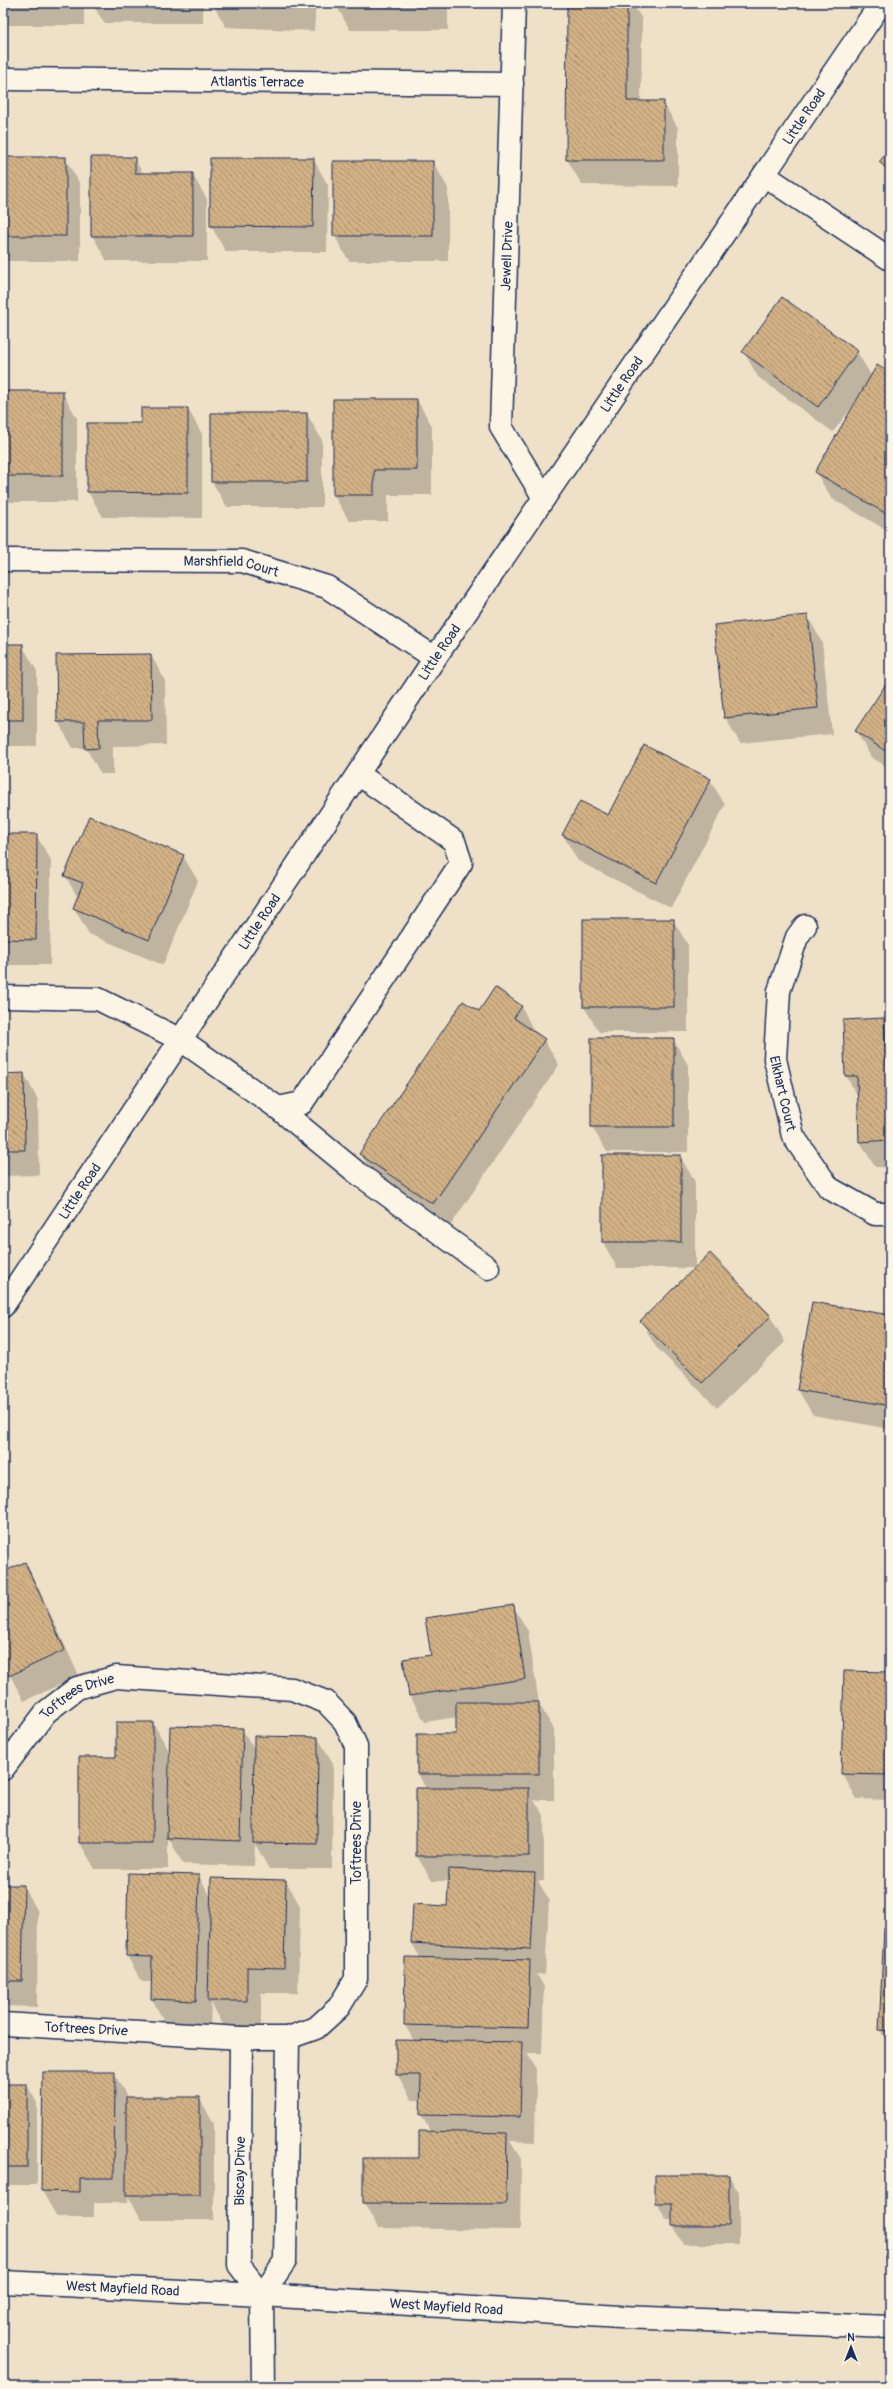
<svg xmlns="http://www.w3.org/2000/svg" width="893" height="2389" font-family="Pangolin,sans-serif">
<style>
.shadow{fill:#0003}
.building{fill:url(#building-back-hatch);stroke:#1b2f5e}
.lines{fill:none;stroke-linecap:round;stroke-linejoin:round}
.minor-casing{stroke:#1b2f5e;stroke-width:25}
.minor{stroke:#fcf5e5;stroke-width:22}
.labels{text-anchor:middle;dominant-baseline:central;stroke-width:3;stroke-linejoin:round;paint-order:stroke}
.street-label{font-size:14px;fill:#1b2f5e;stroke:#fcf5e5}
</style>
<defs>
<pattern id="building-back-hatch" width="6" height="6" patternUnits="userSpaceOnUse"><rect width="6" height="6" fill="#d2b185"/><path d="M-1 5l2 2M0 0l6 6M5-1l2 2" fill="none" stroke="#aa9070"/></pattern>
</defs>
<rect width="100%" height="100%" fill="#efe1c8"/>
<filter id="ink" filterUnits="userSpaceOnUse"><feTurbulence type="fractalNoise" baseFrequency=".025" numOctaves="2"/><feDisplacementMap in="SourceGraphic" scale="8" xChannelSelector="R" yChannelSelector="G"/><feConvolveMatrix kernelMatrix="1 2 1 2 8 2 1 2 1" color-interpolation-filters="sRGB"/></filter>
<g filter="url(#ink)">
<g class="shadow">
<rect x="3" y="3" width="81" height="22"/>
<path d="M92,3H203V23H104Z"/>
<path d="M212,3H316L314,31L226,27Z"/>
<path d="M335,3H448V30H350Z"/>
<path d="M568,3H632L642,19L641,102H663L678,128V186L582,185L567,159Z"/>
<path d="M890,151V178L881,162Z"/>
<path d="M3,158H65L80,184V261H3Z"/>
<path d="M134,158L143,174H192L207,199V261H107L92,235Z"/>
<path d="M211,159H313L328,185L327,252H226L211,226Z"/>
<path d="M433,162L448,188V261H349L334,235Z"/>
<path d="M744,352H857L872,377L890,374V532L831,498L816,472L861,395L833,432L758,377Z"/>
<path d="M3,392H62L77,418V502H3Z"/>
<path d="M417,400L432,426V495H388V521H349L334,495Z"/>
<path d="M188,409L202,434V518L103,517L88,492Z"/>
<path d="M307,414L322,440V507H227L212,482Z"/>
<path d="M808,617L822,642L832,734L740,743L725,717Z"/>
<path d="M3,645H22L37,671V746H3Z"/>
<path d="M151,655L165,681L166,745L113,746V774H101L86,748H73L58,722Z"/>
<path d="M890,680V769L871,757L856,731Z"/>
<path d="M710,780L725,805L671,908L578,861L563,835Z"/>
<path d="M3,835H36L51,860L50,965H3Z"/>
<path d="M183,856L198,881L163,965L89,934L74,908L78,898L65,875Z"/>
<path d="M673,920L688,945V1032H599L584,1007Z"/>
<path d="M495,989L522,1007L535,1034L544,1040L559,1065L448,1229L375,1179L361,1154L479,1013Z"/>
<path d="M883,1019L890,1031V1167H875L860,1142L859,1098L846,1076L844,1021Z"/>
<path d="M673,1039L688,1065V1152H607L592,1127Z"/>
<path d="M24,1074L38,1100L39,1175L3,1176V1075Z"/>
<path d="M680,1156L695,1182V1268H617L603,1242Z"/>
<path d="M770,1316L785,1342L717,1408L656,1347L641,1321Z"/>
<path d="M890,1316V1429L813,1415L798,1390Z"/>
<path d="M25,1563L39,1589L79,1676L24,1701L3,1662V1573Z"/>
<path d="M513,1606L528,1631L539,1704L554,1729V1800H534L544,1815V1881H538L549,1900L545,1975L537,1974L544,1987L542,2053H527L536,2069L535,2142L510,2141L521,2159L520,2230L378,2228L364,2202L420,2159L431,2133L421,2114V2100H412L397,2074L414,2041L405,2025L421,1959L412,1943L448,1907L449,1881H432L417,1856L427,1790L418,1774L457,1735V1717L425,1722L410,1696L404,1660L432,1656Z"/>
<path d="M890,1673V1800L857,1799L842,1773Z"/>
<path d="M3,1711L9,1721L3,1729Z"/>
<path d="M153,1723L168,1749V1789L242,1729L255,1751L318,1738L333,1763L332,1869H269L255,1844L254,1866L183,1864L168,1837V1869H95L80,1843V1758H117Z"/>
<path d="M199,1876L212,1899L286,1881L300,1906L298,1993H261V2027L224,2026L211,2003L210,2026L166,2025L152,1999V1982H142L127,1956Z"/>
<path d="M3,1886H24L38,1912L37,2007L3,2006Z"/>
<path d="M885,1929H890V2048L880,2030Z"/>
<path d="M44,2073H114L128,2098H199L214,2123V2220H142L128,2196V2203H94V2217H57L42,2191Z"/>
<path d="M3,2085H27L37,2103V2185H3Z"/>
<path d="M729,2176L739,2193V2244H683L673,2226V2220H667L656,2202Z"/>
</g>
<g class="building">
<path d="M247,3H300V6Z"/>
<rect x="334" y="3" width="99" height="2"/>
<path d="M567,3H627V101H664V160H566Z"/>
<path d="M890,149V171L879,162Z"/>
<rect x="3" y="157" width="63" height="79"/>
<path d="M91,157H135V173H193V236H91Z"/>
<path d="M210,158H314L313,227L210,226Z"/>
<rect x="333" y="161" width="100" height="75"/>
<path d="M782,297L858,351L818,407L742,352Z"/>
<path d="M877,365L890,373V516L815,472Z"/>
<rect x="3" y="391" width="60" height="85"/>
<path d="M333,399H417V470H374V495H333Z"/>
<path d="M141,408H188V493L87,492V423H141Z"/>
<rect x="211" y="413" width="96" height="69"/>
<path d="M808,615L818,708L724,718L714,625Z"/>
<rect x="3" y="644" width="20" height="76"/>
<path d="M151,654L152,720H98L99,748L85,749L84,722H57L56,655Z"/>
<path d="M890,678V754L855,731Z"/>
<path d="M644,745L711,779L656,883L562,835L580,801L608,815Z"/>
<path d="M89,816L184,855L149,940L73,908L83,883L64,876Z"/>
<path d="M3,834H37L36,940L3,939Z"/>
<rect x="583" y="919" width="91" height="88"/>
<path d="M495,987L522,1006L514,1018L545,1039L433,1204L359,1154L463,1001L479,1011Z"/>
<path d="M884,1018L886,1060H890V1140L859,1142L857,1076H845L843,1020Z"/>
<rect x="591" y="1038" width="83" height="89"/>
<path d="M24,1073L25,1150H3V1074Z"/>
<rect x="602" y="1155" width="79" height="87"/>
<path d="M710,1253L771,1316L702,1383L640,1321Z"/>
<path d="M812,1302L890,1315V1373L885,1405L797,1390Z"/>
<path d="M25,1562L65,1650L9,1676L3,1663V1572Z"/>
<path d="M514,1605L525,1679L409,1696L403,1659L431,1655L425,1618Z"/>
<path d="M844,1671L890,1672V1775L841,1774Z"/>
<path d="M456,1702H539V1774H417V1734H456Z"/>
<path d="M116,1722H153V1843H79V1757H116Z"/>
<path d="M170,1726L243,1728L240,1841L167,1838Z"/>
<path d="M254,1736L318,1737L317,1844L253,1843Z"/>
<rect x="416" y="1788" width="113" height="68"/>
<path d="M449,1869L535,1873L531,1949L411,1943L413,1904L447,1906Z"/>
<path d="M128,1873L199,1875L196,2001L151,1999L152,1957L126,1956Z"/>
<path d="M211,1878L286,1880L284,1968L247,1967V2001H208Z"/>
<path d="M3,1885H24L22,1981H3Z"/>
<path d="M884,1928H890V2031L879,2030Z"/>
<path d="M405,1957L530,1960L528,2028L404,2025Z"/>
<path d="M396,2040L522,2042L520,2117L420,2115L421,2075H396Z"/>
<path d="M43,2072H115L114,2178H80V2192L41,2191Z"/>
<rect x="3" y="2084" width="24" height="83"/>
<rect x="126" y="2097" width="74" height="98"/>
<path d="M419,2131L507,2133L506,2204L363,2203V2158H419Z"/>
<path d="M655,2175H729V2226H672V2203H655Z"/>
</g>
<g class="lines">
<defs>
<g id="minor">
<path d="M514,3L501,427L544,498"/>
<path id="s1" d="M3,79L512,84"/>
<path d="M764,175L890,259"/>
<path id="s2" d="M3,560L242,561L327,587L435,658"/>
<path id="s3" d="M805,926L797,937L779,991L775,1059L793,1136L829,1188L875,1214H890"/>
<path d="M3,997L98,999L181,1040L278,1108L302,1103L461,863L454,841L358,774"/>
<path d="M278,1108L356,1172L488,1268"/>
<path id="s4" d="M3,1306L435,658L881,3"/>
<path id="s5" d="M3,1769L46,1712L77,1688L116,1677L292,1689L326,1702L345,1722L356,1746V1979L339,2007L316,2028L288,2038H241L3,2024"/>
<path d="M241,2038L239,2265L262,2295"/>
<path id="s6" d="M3,2282L262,2295L620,2317L890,2327"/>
<path d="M263,2386L262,2295L285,2261L288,2038"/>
</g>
</defs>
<use href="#minor" class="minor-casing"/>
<use href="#minor" class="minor"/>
</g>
</g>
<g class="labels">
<g class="street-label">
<text stroke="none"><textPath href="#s1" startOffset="254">Atlantis Terrace</textPath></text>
<text stroke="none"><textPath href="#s4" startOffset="1434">Little Road</textPath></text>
<text transform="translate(507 256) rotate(-88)">Jewell Drive</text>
<text stroke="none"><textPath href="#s4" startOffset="1110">Little Road</textPath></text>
<text stroke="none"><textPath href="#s2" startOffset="229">Marshfield Court</textPath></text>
<text stroke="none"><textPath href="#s4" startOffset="786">Little Road</textPath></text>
<text stroke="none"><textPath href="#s4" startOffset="462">Little Road</textPath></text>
<text stroke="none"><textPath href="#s3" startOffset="174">Elkhart Court</textPath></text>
<text stroke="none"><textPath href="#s4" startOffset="138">Little Road</textPath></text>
<text stroke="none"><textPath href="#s5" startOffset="107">Toftrees Drive</textPath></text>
<text transform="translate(356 1843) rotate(-90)">Toftrees Drive</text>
<text transform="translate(86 2029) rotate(3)">Toftrees Drive</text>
<text transform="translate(240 2171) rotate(-89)">Biscay Drive</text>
<text stroke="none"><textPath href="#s6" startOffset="120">West Mayfield Road</textPath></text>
<text stroke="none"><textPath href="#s6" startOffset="444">West Mayfield Road</textPath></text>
</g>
</g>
<rect width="893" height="2389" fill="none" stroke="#fcf5e5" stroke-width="16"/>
<rect x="8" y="8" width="877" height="2373" fill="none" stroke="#1b2f5e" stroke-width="1.5" filter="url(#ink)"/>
<g transform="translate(851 2347)" stroke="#fcf5e5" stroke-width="3" paint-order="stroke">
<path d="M0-3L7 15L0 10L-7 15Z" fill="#1b2f5e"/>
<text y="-6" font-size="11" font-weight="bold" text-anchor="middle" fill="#1b2f5e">N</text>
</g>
</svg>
